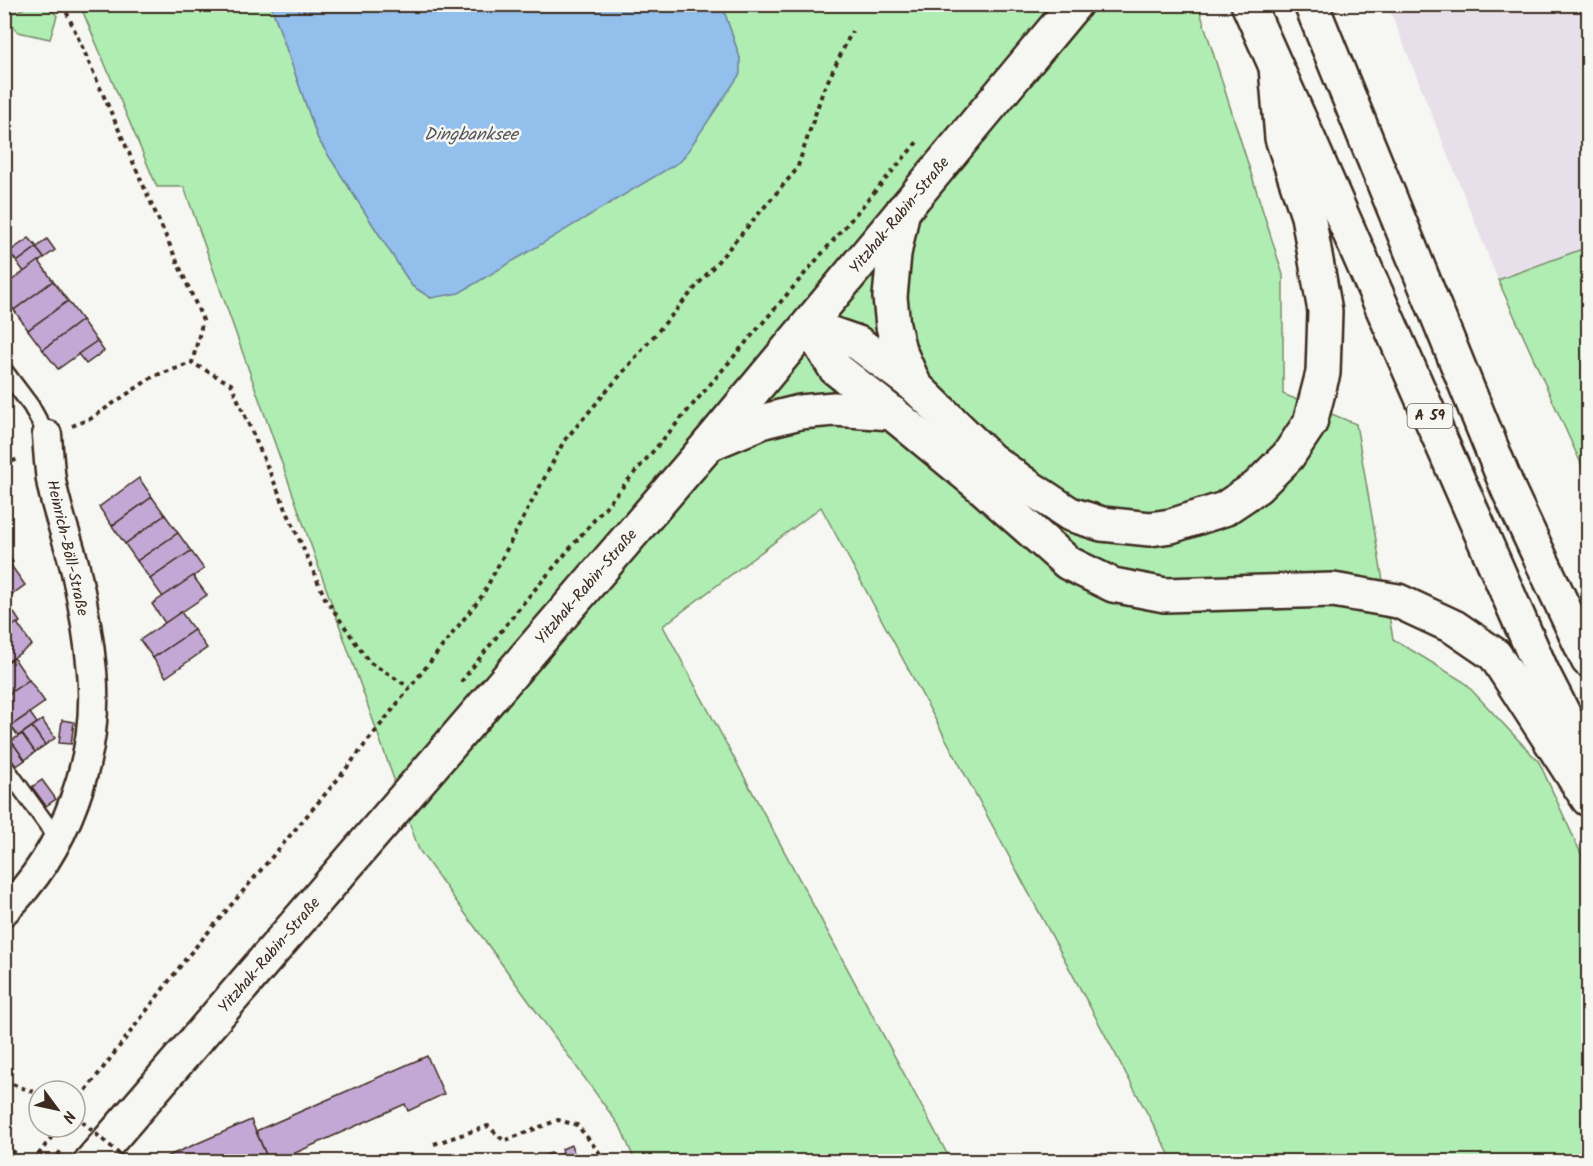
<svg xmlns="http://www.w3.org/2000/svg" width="1593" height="1166" font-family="Kalam,sans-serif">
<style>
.built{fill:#e7dfe9}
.green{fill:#b0edb3;stroke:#768c68;stroke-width:1.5}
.water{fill:#93bfec;stroke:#70839a;stroke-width:1.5}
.building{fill:#c3a8d5;stroke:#3b2a1e;stroke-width:1.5}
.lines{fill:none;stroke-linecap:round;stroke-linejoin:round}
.service-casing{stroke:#3b2a1e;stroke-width:20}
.minor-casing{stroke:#3b2a1e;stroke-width:33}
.secondary-casing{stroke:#3b2a1e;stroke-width:38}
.motorway-casing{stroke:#3b2a1e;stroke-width:38}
.path{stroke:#3b2a1e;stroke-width:4;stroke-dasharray:4.5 4.5;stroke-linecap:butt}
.service{stroke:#f6f6f2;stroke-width:15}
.minor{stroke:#f6f6f2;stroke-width:28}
.secondary{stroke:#f6f6f2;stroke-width:33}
.motorway{stroke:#f6f6f2;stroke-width:33}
.path-bridge{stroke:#3b2a1e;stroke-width:4;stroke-dasharray:4.5 4.5;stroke-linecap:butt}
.labels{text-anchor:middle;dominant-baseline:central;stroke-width:5;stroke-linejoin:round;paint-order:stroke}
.shield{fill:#f6f6f2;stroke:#73675e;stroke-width:1.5}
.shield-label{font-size:15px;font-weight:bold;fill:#3b2a1e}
.street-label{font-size:16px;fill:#3b2a1e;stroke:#f6f6f2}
.water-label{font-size:18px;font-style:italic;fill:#55575c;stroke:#f6f6f2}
</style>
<rect width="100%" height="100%" fill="#f6f6f2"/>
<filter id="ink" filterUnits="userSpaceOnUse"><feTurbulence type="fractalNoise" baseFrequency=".0167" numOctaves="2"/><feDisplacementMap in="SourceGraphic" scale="12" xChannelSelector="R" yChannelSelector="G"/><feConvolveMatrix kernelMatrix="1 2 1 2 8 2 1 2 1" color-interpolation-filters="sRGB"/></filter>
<g filter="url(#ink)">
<path class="built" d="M1388,5H1588V248H1585L1498,280Z"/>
<g class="green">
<path d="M47,4L57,16L50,39L18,32L5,16L32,5Z"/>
<path d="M80,5H271L318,139L412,286L431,298L740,58L722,5H1198L1283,275V394L1356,424L1393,639L1464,682L1539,762L1588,869V1161H1173L821,507L663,626L951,1161H635L621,1128L419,850L184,187H157Z"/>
<path d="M1585,248H1588V479L1498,280Z"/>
</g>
<path class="water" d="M271,5H722L740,58V74L681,161L459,293L431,298L412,286L318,139Z"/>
<g class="building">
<path d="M29,238L37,247L17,262L9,252Z"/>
<path d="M47,239L55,250L44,258L36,248Z"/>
<path d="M36,248L44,258L24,272L17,262Z"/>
<path d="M39,261L53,281L14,310L4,297V286Z"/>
<path d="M53,281L68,301L28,330L14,310Z"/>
<path d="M68,301L82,320L43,350L28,330Z"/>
<path d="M82,320L97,341L58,369L43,350Z"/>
<path d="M97,341L104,351L86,364L78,354Z"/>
<path d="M139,478L152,497L112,526L99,507Z"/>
<path d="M152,497L165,515L125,544L112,526Z"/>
<path d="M165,515L178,533L137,561L125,544Z"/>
<path d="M178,533L191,551L150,579L137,561Z"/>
<path d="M4,549L13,562L4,567Z"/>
<path d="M191,551L204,569L163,597L150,579Z"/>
<path d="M10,564L25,585L4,600V567Z"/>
<path d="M193,576L207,595L165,623L152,604Z"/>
<path d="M5,599L20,622L4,632V600Z"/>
<path d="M181,612L194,630L153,658L140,640Z"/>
<path d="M17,623L32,645L4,664V632Z"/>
<path d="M194,630L207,648L166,677L153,658Z"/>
<path d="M14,658L29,680L4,697V664Z"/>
<path d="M29,680L45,702L8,728L4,724V697Z"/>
<path d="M30,713L37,723L18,736L11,726Z"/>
<path d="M42,720L55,738L45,745L32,727Z"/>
<path d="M62,720L74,722L71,744L59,743Z"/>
<path d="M32,727L45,745L35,752L22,734Z"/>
<path d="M22,734L35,752L25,760L11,741Z"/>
<path d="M11,741L25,760L15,767L4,752V746Z"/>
<path d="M42,780L56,799L46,806L32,787Z"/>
<path d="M427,1056L444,1094L408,1111L405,1104L275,1162H269L256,1131Z"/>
<path d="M251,1120L269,1162H251L249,1157L239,1162H168L166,1157Z"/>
<path d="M571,1145L578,1162L532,1161L551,1153L553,1157L563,1153L562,1149Z"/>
</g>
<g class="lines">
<defs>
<g id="service">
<path d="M4,370L31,406L47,435"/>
<path d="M4,765L58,840"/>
</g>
<path id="minor" d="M4,911C66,852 100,756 92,671C89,639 83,604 76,572C69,541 56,511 51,480C49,465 48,450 47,435"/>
<g id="secondary">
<path id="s1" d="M91,1162L709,444L1075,4"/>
</g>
<g id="motorway">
<path d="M1248,4L1312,147L1543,674L1588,762"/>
<path d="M1311,4L1509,491L1588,660"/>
<path d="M903,210L894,254L890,297L893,326L899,350L915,386L991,460L1026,485L1070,514L1102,524L1150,529L1171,526L1224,509L1257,487L1288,456L1310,423L1323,373L1325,311L1308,216L1282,138L1276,67"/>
<path d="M809,326L858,343L914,385"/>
<path d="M809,326L835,368L892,413"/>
<path d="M709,444L764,421L800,412L834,409L892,413L983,488L1068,563L1113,585L1165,595L1333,590L1398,601L1454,627L1495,655L1588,799"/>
</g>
</defs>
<use href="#service" class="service-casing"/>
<use href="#minor" class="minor-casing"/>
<use href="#secondary" class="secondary-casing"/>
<use href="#motorway" class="motorway-casing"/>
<g class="path">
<path d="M63,4L203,320L192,363L231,384L325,598L369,662L409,687"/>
<path d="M4,8L13,4"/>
<path d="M72,426L90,419L154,376L192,363"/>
<path d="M4,465L20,458"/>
<path d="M461,682L525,601L919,140"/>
<path d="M4,1081L39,1094"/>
<path d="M75,1105L188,956L338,779L482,596L564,441L797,169L823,91L852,31"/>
<path d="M434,1144L488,1126L504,1141L558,1120L577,1125L607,1162"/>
<path d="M4,1146L30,1162"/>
<path d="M33,1162L59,1127"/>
<path d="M52,1162L61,1151"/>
</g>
<use href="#service" class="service"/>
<use href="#minor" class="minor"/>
<use href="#secondary" class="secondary"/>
<use href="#motorway" class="motorway"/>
<path class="path-bridge" d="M75,1116L129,1162"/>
</g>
</g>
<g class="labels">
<rect class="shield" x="1407.5" y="404" width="45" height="24" rx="4.5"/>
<g class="shield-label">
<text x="1430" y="416">A 59</text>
</g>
<g class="street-label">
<text stroke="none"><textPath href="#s1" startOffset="1245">Yitzhak-Rabin-Straße</textPath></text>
<text transform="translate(67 548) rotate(77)">Heinrich-Böll-Straße</text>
<text stroke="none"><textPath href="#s1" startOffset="759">Yitzhak-Rabin-Straße</textPath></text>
<text stroke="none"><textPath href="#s1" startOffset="273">Yitzhak-Rabin-Straße</textPath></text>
</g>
<g class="water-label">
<text x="471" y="135">Dingbanksee</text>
</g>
</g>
<rect width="1593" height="1166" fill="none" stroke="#f6f6f2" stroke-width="24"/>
<rect x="12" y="12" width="1569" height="1142" fill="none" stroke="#3b2a1e" stroke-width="2" filter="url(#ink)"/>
<g transform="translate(57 1109) rotate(123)"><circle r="28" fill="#f6f6f2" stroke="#aba49d" stroke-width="1.5"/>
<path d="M0-4.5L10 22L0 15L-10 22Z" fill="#3b2a1e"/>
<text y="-9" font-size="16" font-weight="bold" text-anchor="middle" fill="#3b2a1e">N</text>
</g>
</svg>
